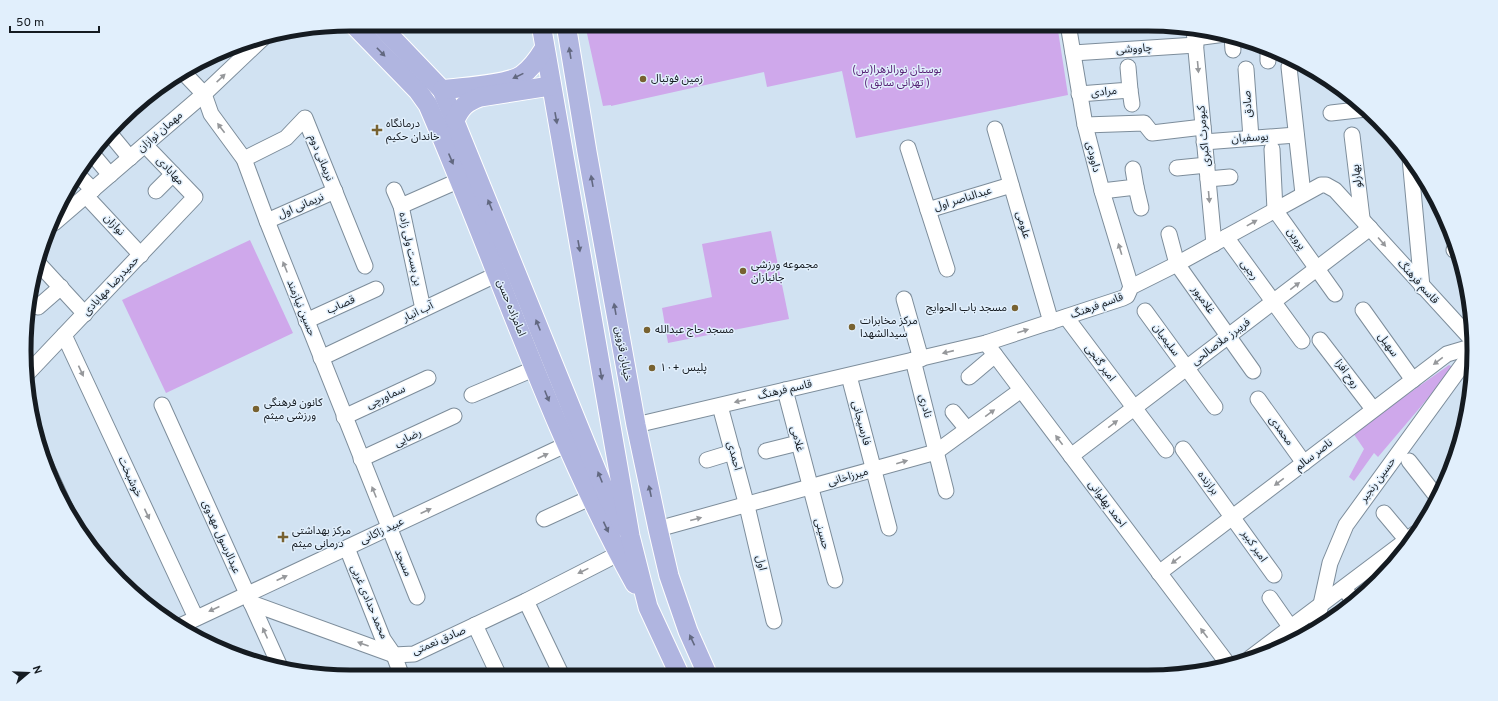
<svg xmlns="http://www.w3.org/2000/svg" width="1498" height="701" font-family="Overpass,'Noto Sans Arabic',sans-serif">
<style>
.green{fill:#cfa8eb}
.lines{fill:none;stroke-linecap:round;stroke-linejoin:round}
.minor-casing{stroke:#7d8d9b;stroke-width:17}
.major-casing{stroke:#fff;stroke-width:21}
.minor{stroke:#fff;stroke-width:15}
.major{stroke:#b0b5e0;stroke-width:19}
.oneway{fill:#626880}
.oneway2{fill:#96989b}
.poi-dot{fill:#786231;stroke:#e1effc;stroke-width:1.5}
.labels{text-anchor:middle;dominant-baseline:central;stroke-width:3;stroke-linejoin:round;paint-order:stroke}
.street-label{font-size:11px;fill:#151b21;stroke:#e1effc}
.park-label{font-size:11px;fill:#551f74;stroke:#e1effc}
.poi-label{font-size:11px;fill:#151b21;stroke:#e1effc;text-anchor:start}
.rim{fill:none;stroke:#151b21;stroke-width:5}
</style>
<rect width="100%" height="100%" fill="#d1e2f2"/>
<g class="green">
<path d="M588,24H1057L1068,95L856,138L842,71L767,87L764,72L611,106V105L603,106L586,29Z"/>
<path d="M771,231L789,319L668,343L662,308L712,297L702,244Z"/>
<path d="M250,240L293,333L166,393L122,300Z"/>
<path d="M1449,365L1453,367L1451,371L1378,457L1374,453L1354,481L1349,477L1364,449L1353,433Z"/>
</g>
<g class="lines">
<defs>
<g id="minor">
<path d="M1068,24L1085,125L1102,191L1131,287"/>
<path d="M1194,29L1214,244"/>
<path d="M1232,37L1233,50"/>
<path d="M1195,38L1225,34"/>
<path d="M1268,47V61"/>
<path d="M1073,53L1196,45"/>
<path d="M1289,67L1303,194"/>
<path d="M1246,69L1251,138"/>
<path d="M182,71L204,94L211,114L244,159L267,221L417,597"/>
<path d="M1130,90L1132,104"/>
<path d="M1079,94L1130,90L1128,67"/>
<path d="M1331,113L1366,109"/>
<path d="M1085,125L1144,123L1152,133L1203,127"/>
<path d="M995,129L1051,322"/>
<path d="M111,135L130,158"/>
<path d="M1352,135L1362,218"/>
<path d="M1204,142L1296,135"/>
<path d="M908,148L947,269"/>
<path d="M1272,149L1275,210L1335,294"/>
<path d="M94,156L110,175"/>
<path d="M1410,158L1422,287"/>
<path d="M244,159L286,138L305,118L365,266"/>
<path d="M1177,168L1207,165"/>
<path d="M78,175L93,190"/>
<path d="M1208,179L1230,177"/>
<path d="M1136,187L1141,208"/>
<path d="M394,190L401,206L423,309"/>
<path d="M156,191L173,174"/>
<path d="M1102,191L1136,187L1133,169"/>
<path d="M86,196L141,255"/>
<path d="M401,206L460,180"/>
<path d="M928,210L1011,185"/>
<path d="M267,221L335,191"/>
<path d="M54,223L204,94L263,38"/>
<path d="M1169,234L1177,264L1253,371"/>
<path d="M1226,237L1302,341"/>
<path d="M1454,250L1456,249"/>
<path d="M39,264L85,314"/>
<path d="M904,299L921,359"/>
<path d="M38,307L61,287"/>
<path d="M1363,310L1413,380"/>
<path d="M1145,311L1215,407"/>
<path d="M1066,317L1166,450"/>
<path d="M306,321L376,289"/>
<path d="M64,335L196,618"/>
<path d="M1320,340L1373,409"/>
<path d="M986,343L1228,664"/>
<path d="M321,358L506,270"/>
<path d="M913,360L946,491"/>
<path d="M27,374L195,197L145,145"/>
<path d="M849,376L889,528"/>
<path d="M969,377L995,355"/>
<path d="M785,390L835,580"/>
<path d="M472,395L536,368"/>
<path d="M1258,399L1304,463"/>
<path d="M162,405L281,669"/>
<path d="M720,406L747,506L774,621"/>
<path d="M953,412L967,429"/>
<path d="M344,417L428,378"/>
<path d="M636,425L986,343L1123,298L1127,296L1131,287L1177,264L1321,185H1326L1335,190L1473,341"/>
<path d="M1183,449L1274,575"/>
<path d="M766,451L798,443"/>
<path d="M41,455L68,514"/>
<path d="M1071,456L1370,228"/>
<path d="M361,459L454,416"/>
<path d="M707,460L733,452"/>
<path d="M1409,461L1437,497"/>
<path d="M1384,513L1410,544"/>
<path d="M544,519L592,497"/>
<path d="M658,529L936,452L1021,390"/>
<path d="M347,548L383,639L394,655L402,677"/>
<path d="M1159,573L1447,354L1474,346"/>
<path d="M1344,588L1354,602"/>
<path d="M1270,598L1291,628"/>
<path d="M526,601L562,676"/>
<path d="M251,603L394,655L414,654L526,601L618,554"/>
<path d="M182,625L576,440"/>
<path d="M475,625L499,676"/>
<path d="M1316,627L1330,563L1346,525L1474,349"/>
<path d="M1250,658L1416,533"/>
</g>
<g id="major">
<path d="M353,24L418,91L428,105C497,264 551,432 635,584"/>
<path d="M379,24L442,90L606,494L624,527"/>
<path d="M541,24L630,536L648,607L680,676"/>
<path d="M566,24L587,152L636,425L658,529L669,576L688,631L708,676"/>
<path d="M442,90C461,87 508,85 522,75C532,68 538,59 544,49"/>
<path d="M455,120C461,107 466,102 480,97L550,86"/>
</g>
</defs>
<use href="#minor" class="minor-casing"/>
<use href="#major" class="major-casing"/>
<use href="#minor" class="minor"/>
<use href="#major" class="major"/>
</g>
<defs><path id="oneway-solid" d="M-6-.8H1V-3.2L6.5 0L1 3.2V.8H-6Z"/></defs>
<g class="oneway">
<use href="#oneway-solid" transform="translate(381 52) rotate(46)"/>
<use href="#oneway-solid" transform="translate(570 53) rotate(-99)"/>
<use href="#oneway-solid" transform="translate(518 76) rotate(154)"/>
<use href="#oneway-solid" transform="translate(556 118) rotate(80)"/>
<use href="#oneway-solid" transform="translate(451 159) rotate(67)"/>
<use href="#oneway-solid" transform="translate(592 181) rotate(-100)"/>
<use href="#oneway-solid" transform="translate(490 205) rotate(-112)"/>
<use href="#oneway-solid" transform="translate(579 246) rotate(80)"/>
<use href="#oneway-solid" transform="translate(615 309) rotate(-100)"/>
<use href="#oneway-solid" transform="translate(538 325) rotate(-112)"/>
<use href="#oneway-solid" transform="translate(601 374) rotate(80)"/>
<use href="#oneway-solid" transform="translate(547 396) rotate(68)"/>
<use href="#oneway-solid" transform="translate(600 477) rotate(-112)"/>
<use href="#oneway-solid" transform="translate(650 491) rotate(-102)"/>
<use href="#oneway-solid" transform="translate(606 527) rotate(65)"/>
<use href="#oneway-solid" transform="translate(692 640) rotate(-115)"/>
</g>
<g class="oneway2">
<use href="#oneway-solid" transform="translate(1198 67) rotate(85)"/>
<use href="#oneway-solid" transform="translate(221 78) rotate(-43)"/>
<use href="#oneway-solid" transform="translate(221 128) rotate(-127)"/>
<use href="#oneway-solid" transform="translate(1209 197) rotate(85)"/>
<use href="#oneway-solid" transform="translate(1252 223) rotate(-29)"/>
<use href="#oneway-solid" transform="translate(1382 242) rotate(49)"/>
<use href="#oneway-solid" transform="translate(1120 249) rotate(-107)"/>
<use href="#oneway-solid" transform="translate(285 267) rotate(-112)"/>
<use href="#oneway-solid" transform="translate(1295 286) rotate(-37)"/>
<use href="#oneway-solid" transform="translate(1023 331) rotate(-18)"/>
<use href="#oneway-solid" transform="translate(948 352) rotate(167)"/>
<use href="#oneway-solid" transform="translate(1438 361) rotate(143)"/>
<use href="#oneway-solid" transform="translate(81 371) rotate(65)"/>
<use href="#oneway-solid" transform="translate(740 401) rotate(167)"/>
<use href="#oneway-solid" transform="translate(990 413) rotate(-36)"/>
<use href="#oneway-solid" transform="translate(1113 424) rotate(-37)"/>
<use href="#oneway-solid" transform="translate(1059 440) rotate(-127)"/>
<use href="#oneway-solid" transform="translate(543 456) rotate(-25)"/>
<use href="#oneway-solid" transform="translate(902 462) rotate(-16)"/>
<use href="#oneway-solid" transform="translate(1279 482) rotate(143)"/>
<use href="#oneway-solid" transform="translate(374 492) rotate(-112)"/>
<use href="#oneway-solid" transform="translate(426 511) rotate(-25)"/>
<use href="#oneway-solid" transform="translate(147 514) rotate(65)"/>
<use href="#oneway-solid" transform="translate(696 519) rotate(-15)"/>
<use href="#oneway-solid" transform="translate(1176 560) rotate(143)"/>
<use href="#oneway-solid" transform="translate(583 571) rotate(154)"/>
<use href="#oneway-solid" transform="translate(282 578) rotate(-25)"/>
<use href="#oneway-solid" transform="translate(214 609) rotate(155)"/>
<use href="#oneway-solid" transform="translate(265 633) rotate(-114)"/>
<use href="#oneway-solid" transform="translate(1204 633) rotate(-127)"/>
<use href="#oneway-solid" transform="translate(363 644) rotate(-160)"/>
</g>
<g class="poi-dot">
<circle cx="643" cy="79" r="4"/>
<path d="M375 124h4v4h4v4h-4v4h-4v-4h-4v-4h4z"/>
<circle cx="743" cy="271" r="4"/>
<circle cx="1015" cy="308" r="4"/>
<circle cx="852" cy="327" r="4"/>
<circle cx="647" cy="330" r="4"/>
<circle cx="652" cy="368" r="4"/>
<circle cx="256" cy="409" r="4"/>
<path d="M281 531h4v4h4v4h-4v4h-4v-4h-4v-4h4z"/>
</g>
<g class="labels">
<g class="street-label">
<text transform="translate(1134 49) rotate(-4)">چاووشی</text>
<text transform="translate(1104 92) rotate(-5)">مرادی</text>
<text transform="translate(1248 104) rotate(-94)">صادق</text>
<text transform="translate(160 132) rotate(-41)">مهمان نوازان</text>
<text transform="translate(1204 136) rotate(-95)">کیومرث اکبری</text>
<text transform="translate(1250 138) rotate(-4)">یوسفیان</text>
<text transform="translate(1093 157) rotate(76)">داوودی</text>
<text transform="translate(321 158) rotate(68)">نریمانی دوم</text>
<text transform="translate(170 171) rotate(46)">مهابادی</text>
<text transform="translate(1357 176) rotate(-97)">بهارلو</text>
<text transform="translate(963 199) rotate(-17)">عبدالناصر اول</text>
<text transform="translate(301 206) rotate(-23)">نریمانی اول</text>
<text transform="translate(114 225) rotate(47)">نوازان</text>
<text transform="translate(1023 225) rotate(74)">علومی</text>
<text transform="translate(1296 239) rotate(55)">پروین</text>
<text transform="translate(410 249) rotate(78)">بن بست ولی زاده</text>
<text transform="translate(1249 270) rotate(54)">رجبی</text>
<text transform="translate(1418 282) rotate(48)">قاسم فرهنگ</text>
<text transform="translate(111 286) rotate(-47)">حمیدرضا مهابادی</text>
<text transform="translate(1203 300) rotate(55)">غلامپور</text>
<text transform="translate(341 305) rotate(-24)">قصاب</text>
<text transform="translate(1097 306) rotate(-20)">قاسم فرهنگ</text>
<text transform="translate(301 308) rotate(68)">حسین نیازمند</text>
<text transform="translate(511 308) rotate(68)">امامزاده حسن</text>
<text transform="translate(418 312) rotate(-26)">آب انبار</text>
<text transform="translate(1166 340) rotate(54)">سلیمیان</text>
<text transform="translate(1221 342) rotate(-37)">فریبرز ملاصالحی</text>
<text transform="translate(1388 345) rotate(54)">سهیل</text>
<text transform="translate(623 354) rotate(80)">خیابان قزوین</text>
<text transform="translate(1100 363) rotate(53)">امیر گنجی</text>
<text transform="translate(1347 374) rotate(53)">روح افزا</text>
<text transform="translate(785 390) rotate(-13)">قاسم فرهنگ</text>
<text transform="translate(386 397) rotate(-25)">سماورچی</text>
<text transform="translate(925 406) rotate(76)">نادری</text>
<text transform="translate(861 423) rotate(75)">فارسیجانی</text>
<text transform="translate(1281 431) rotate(54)">محمدی</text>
<text transform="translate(408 438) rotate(-25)">رضایی</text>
<text transform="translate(797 439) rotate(75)">غلامی</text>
<text transform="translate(1314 455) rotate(-38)">ناصر سالم</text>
<text transform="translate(734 456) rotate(75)">احمدی</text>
<text transform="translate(130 477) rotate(65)">خوشبخت</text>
<text transform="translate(848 477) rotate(-16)">میرزاخانی</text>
<text transform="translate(1378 480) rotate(-54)">حسین رنجبر</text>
<text transform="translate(1208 483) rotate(53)">برازنده</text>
<text transform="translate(1107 504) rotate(53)">احمد پهلوانی</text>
<text transform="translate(382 531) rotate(-25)">عبید زاکانی</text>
<text transform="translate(822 534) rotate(75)">حسینی</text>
<text transform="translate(221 537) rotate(66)">عبدالرسول مهدوی</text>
<text transform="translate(1254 546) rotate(55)">امیر کبیر</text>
<text transform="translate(403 563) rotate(67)">مسجد</text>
<text transform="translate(761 563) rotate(77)">اول</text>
<text transform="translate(369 602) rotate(67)">محمد حدادی غربی</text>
<text transform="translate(439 641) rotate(-23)">صادق نعمتی</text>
</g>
<g class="park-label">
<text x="897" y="70">بوستان نورالزهرا(س)<tspan x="897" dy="13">( تهرانی سابق )</tspan></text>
</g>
<g class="poi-label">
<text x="651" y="79">زمین فوتبال</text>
<text x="386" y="124">درمانگاه<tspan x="386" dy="13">خاندان حکیم</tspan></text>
<text x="751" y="265">مجموعه ورزشی<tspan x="751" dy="13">جانبازان</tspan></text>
<text x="1007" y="308" text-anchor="end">مسجد باب الحوایج</text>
<text x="860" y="321">مرکز مخابرات<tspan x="860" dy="13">سیدالشهدا</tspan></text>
<text x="655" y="330">مسجد حاج عبدالله</text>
<text x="660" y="368">پلیس +۱۰</text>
<text x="264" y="403">کانون فرهنگی<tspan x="264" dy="13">ورزشی میثم</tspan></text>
<text x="292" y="531">مرکز بهداشتی<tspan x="292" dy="13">درمانی میثم</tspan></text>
</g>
</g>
<path d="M0 0H1498V701H0ZM350 31H1148A319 319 0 0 1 1467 350V351A319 319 0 0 1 1148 670H350A319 319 0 0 1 31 351V350A319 319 0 0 1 350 31Z" fill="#e1effc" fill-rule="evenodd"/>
<path class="rim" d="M350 31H1148A319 319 0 0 1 1467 350V351A319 319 0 0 1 1148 670H350A319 319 0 0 1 31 351V350A319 319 0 0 1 350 31Z"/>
<g transform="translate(28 673) rotate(71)" stroke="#e1effc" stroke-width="3" paint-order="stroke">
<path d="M0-3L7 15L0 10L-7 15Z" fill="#151b21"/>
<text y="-6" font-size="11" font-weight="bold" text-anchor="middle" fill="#151b21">N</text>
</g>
<path d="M10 26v6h89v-6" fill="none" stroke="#151b21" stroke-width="2"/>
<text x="16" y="26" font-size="12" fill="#151b21" stroke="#e1effc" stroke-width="3" paint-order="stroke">50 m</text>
</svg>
